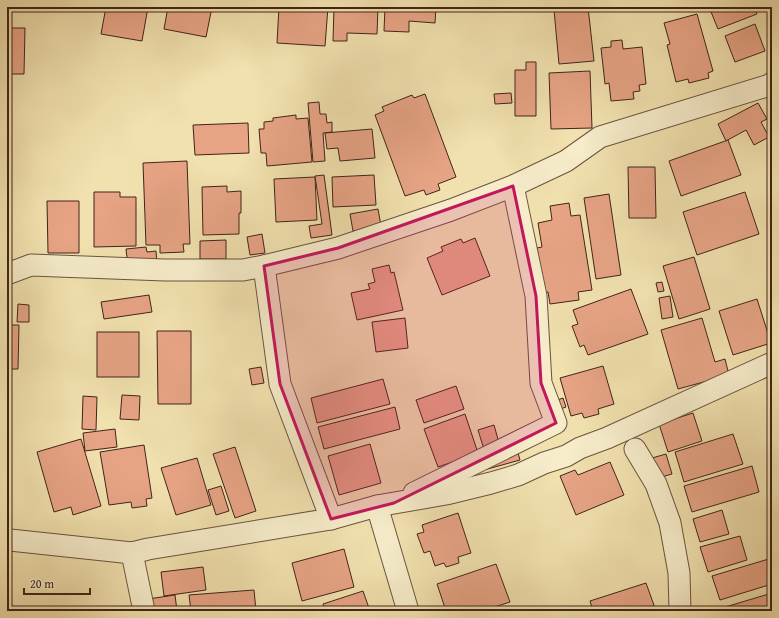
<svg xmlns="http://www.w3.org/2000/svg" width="779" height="618" font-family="'Gentium Book Plus',serif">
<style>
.building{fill:#e7a485;stroke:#40241a}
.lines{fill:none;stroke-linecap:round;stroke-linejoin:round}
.minor-casing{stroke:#6c533f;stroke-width:23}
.minor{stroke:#f6ecca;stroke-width:21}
.marked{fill:#c2185b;fill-opacity:0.2;stroke:#c2185b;stroke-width:3;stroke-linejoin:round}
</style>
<rect width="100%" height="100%" fill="#f1e1ae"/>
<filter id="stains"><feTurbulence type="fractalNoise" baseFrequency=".005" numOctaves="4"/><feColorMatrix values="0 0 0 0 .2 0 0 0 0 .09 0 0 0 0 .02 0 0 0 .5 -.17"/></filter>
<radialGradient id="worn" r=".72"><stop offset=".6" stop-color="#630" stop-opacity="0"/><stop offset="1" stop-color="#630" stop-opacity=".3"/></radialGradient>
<g class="building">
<path d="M106,7H148L142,41L101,34Z"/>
<path d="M168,7H212L206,37L164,29Z"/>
<path d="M279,7H328L325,46L277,43Z"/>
<path d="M334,7H378L377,34L347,33V41H333Z"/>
<path d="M385,7H436L435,23L409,21V32L384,31Z"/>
<path d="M580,7H588L594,61L559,64L554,10Z"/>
<path d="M709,7H754L757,14L718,29Z"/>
<path d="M697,14L713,71L708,73L709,78L689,83L688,79L676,82L667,45L670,44L664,23Z"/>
<path d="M755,24L765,51L735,62L725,36Z"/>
<path d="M7,28H25L24,74H7Z"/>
<path d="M622,40L623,49L642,47L646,84L639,85L640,91L633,92L634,99L611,101L609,83L605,84L601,48L611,47V41Z"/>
<path d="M526,62H536V116H515V70H526Z"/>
<path d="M590,71L592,128L551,129L549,73Z"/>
<path d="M511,93L512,103L495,104L494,94Z"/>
<path d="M425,94L456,177L438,184L440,190L426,195L424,190L405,196L375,115L384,111L382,107L412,95L414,98Z"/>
<path d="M319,102L320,114H326L327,123L332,122V132L323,133L325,161L313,162L308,103Z"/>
<path d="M758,103L767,119L761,122L769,137L754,145L746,130L726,141L718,124Z"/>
<path d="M296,115V119L308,118L312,162L267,166L266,153H261L259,129H264V122L273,121V118Z"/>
<path d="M248,123L249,153L195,155L193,125Z"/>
<path d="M372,129L375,158L340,161L338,148L327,149L325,133Z"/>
<path d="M728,140L741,175L681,196L669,161Z"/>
<path d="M187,161L190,244H183L184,252L160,253V245H146L143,163Z"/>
<path d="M628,167H655L656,218H629Z"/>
<path d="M324,175L332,235L311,238L309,226L322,224L315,176Z"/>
<path d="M374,175L376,205L333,207L332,177Z"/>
<path d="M315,177L317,220L276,222L274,179Z"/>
<path d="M227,186V192L241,191V213H239V234L203,235L202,187Z"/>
<path d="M94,192H120V197H136V246L94,247Z"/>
<path d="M745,192L759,234L697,255L683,212Z"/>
<path d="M609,194L621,275L596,279L584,198Z"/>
<path d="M47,201H79V253H48Z"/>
<path d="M569,203L571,216L580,215L592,290L578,292L579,300L550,304L548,292L544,293L537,248L542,247L538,223L552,220L550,206Z"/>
<path d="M378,209L381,226L353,231L350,214Z"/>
<path d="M262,234L265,253L250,255L247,237Z"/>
<path d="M475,238L490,276L442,295L427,258L443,251L441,247L461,239L463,243Z"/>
<path d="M226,240V259H200V241Z"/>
<path d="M146,247L147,252L156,251L157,264L128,266L126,249Z"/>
<path d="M694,257L710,309L679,319L663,266Z"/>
<path d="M389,265L391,273L394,272L403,310L357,320L351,293L370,289L368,284L375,282L372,269Z"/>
<path d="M662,282L664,291L658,292L656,283Z"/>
<path d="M631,289L648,334L588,355L584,345L580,347L572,326L578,324L573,310Z"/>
<path d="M149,295L152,312L104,319L101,302Z"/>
<path d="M670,296L673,317L662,319L659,298Z"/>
<path d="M757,299L771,343L733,355L719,311Z"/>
<path d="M18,304L29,305V322H17Z"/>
<path d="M405,318L408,348L376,352L372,322Z"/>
<path d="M702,318L715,362L725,359L729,375L678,389L661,330Z"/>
<path d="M7,325H19L18,369H7Z"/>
<path d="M157,331H191V404H158Z"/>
<rect x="97" y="332" width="42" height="45"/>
<path d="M603,366L614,404L598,409L599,414L584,418L582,413L571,416L560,378Z"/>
<path d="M261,367L264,383L252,385L249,369Z"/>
<path d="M383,379L390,404L317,423L311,398Z"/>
<path d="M456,386L464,409L424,423L416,400Z"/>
<path d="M122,395L140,396L139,420L120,419Z"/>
<path d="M83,396L97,397L96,430L82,429Z"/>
<path d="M563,398L566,407L555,411L552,402Z"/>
<path d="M395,407L400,429L324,449L318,427Z"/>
<path d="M693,413L702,441L668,452L659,424Z"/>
<path d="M465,414L478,453L438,467L424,429Z"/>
<path d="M494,425L501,450L516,446L520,460L484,470L486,456L478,430Z"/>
<path d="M115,429L117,447L85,451L83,433Z"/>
<path d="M733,434L743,464L684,482L675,452Z"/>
<path d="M81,439L101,506L73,515L71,507L54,512L37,452Z"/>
<path d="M370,444L381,483L339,495L328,456Z"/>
<path d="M144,445L152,498L146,499L147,506L132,508L131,502L109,505L100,452Z"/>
<path d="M235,447L256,511L235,518L213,454Z"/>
<path d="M666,454L672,474L658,478L652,458Z"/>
<path d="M197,458L211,505L176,515L161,468Z"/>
<path d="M610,462L624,495L576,515L560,476L575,470L578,475Z"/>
<path d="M752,466L759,492L692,512L684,486Z"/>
<path d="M221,486L229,511L216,515L208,490Z"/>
<path d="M722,510L729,534L700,542L693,519Z"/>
<path d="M458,513L471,553L458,557L459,563L446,567L444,563L435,566L430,551L424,553L417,534L424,532L422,525Z"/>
<path d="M740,536L747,560L708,572L700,547Z"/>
<path d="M344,549L354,587L302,601L292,563Z"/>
<path d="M772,558V584L720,600L712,576Z"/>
<path d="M496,564L510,602L482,611H446L437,584Z"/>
<path d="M203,567L206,590L164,596L161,572Z"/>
<path d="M646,583L656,611H593L590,601Z"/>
<path d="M254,590L256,611H191L189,595Z"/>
<path d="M363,591L370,611H326L323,604Z"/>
<path d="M772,593V611H723L722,608Z"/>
<path d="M175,595L177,611H149L148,599Z"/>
</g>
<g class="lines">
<defs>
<g id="minor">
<path d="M264,266L280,384L331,519"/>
<path d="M7,274L31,265L165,270H243L264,266L338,248L451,210L513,186L566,161L600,137L770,85L772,83"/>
<path d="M635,449L656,484L670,523L679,573L680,611"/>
<path d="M414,493L556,423L541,383L536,296L513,186"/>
<path d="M377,506L408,611"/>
<path d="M10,540L132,553L148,549L331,519L377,506L446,494L491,483L518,475L544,463L566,456L580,448L607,438L772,363"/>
<path d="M132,553L144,611"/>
</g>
</defs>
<use href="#minor" class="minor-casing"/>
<use href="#minor" class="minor"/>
</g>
<path class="marked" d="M513,186L536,296L541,383L556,423L394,503L331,519L280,384L264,266L338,248Z"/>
<rect width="779" height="618" fill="none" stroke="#f1e1ae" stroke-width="24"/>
<rect x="8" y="8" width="763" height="602" fill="none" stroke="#40241a" stroke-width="2"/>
<rect x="12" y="12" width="755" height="594" fill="none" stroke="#40241a"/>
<path d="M24 588v6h66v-6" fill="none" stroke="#40241a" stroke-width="2"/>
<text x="30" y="588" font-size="12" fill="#40241a" stroke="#f6ecca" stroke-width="3" paint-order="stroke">20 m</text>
<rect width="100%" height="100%" filter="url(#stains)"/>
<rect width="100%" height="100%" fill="url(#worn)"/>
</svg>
